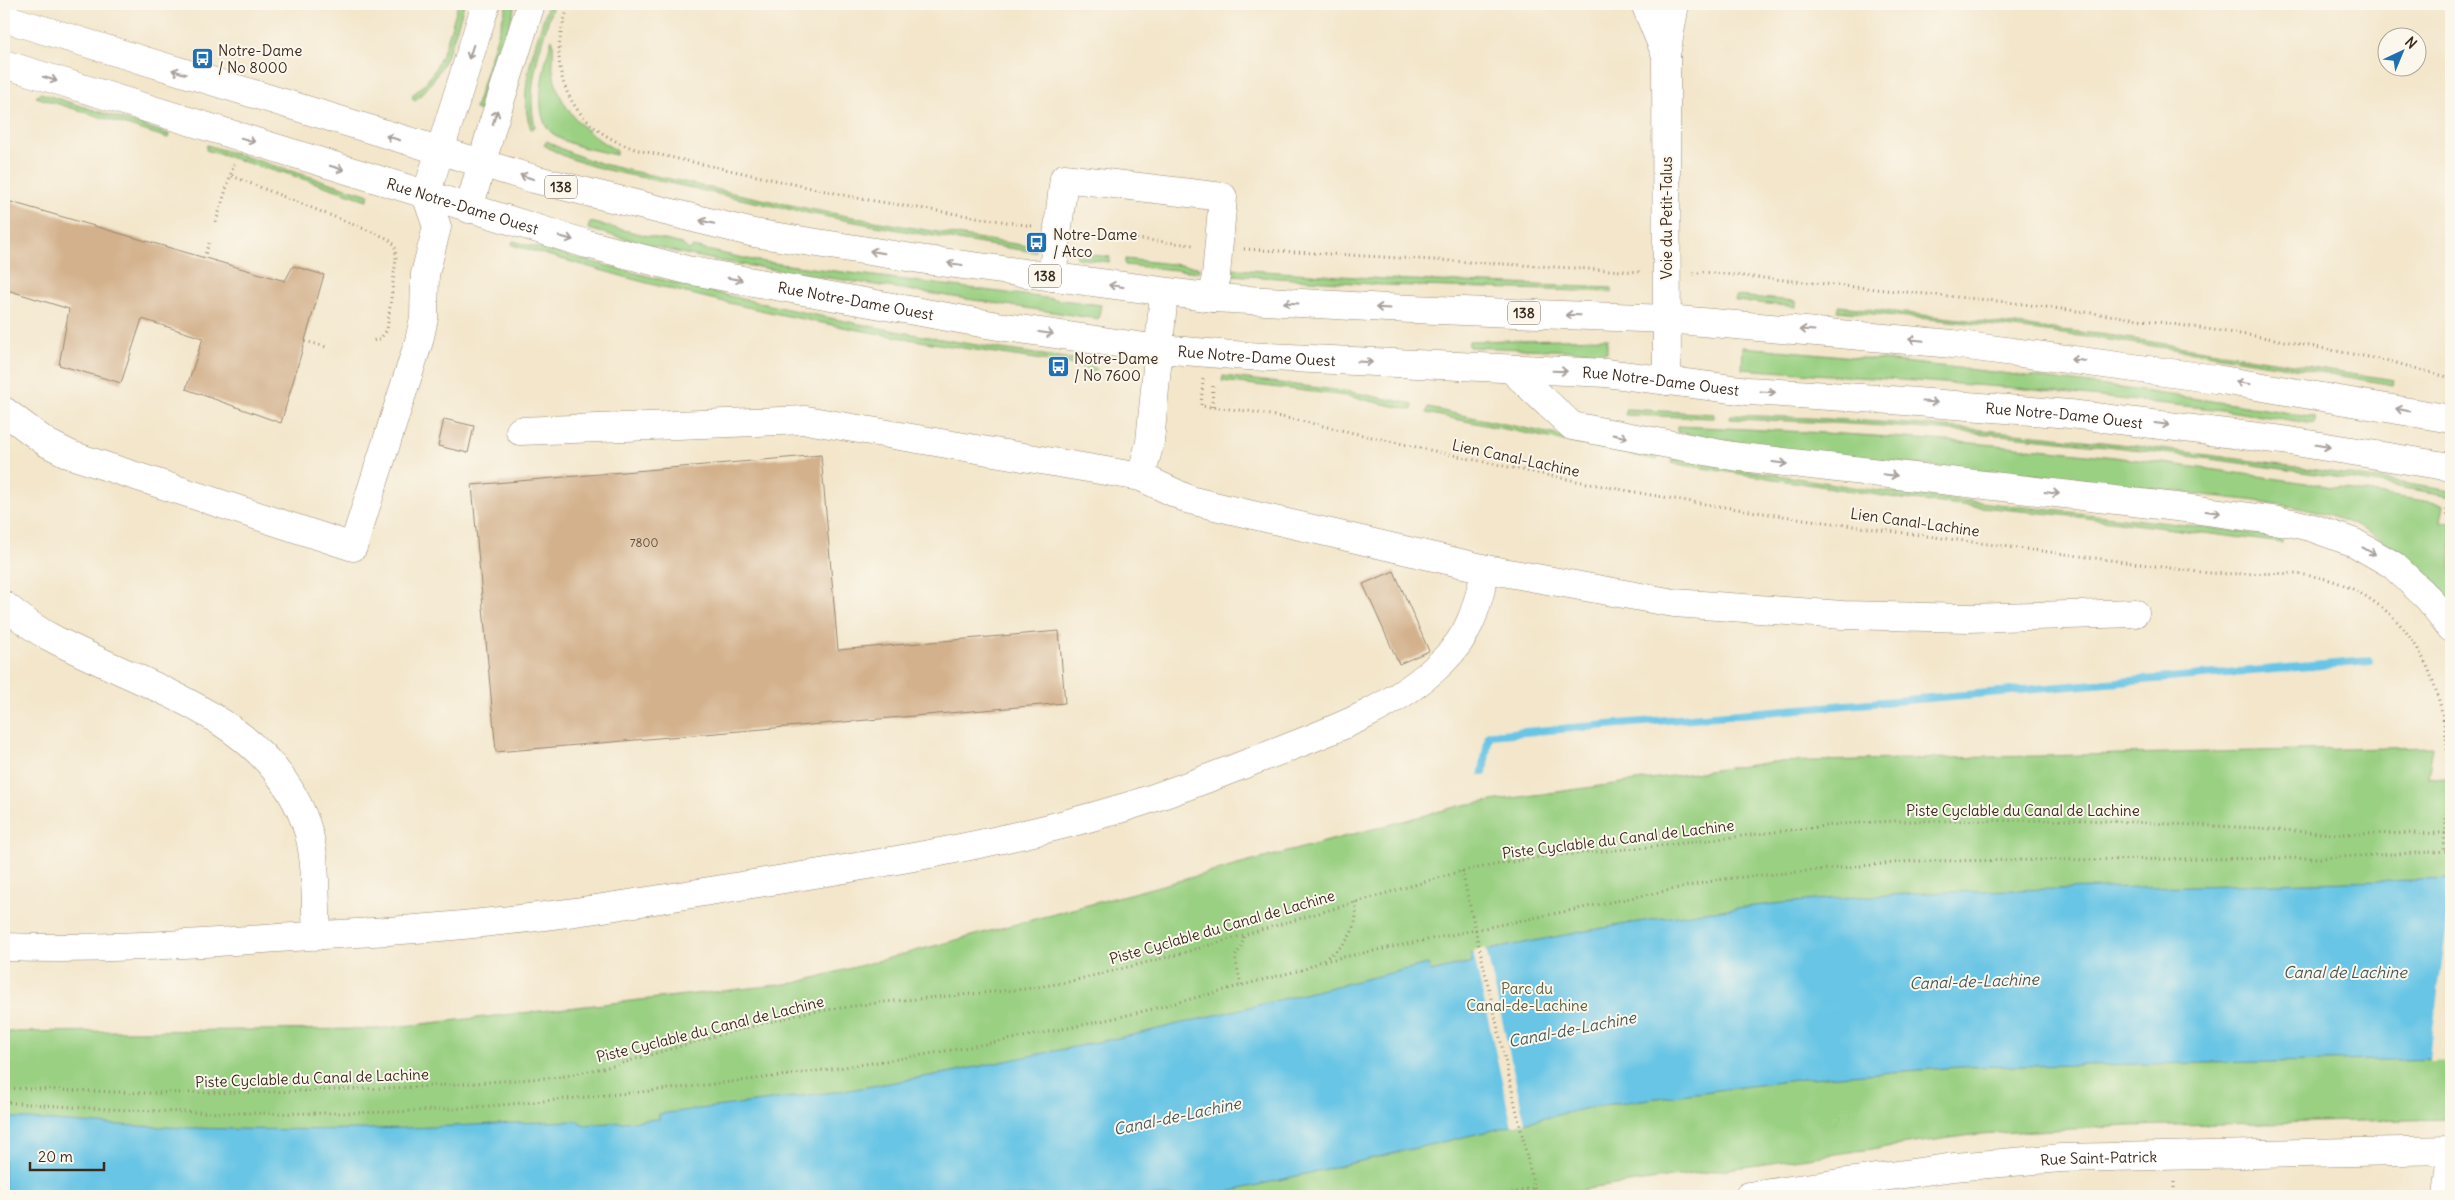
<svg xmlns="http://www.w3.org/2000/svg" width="2455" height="1200" font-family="Delius,sans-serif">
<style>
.green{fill:#9ad082;stroke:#6a7d50}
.water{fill:#67c5e5;stroke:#517882}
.pier{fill:#f3e6cb}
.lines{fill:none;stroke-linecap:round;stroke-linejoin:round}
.stream{stroke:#67c5e5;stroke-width:8}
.building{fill:#d3b18c}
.minor-casing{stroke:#978874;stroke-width:29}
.major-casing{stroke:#978874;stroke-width:29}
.highway-casing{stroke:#978874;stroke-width:29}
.path{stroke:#978874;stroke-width:3;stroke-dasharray:1 4;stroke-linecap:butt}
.minor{stroke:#fff;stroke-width:28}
.major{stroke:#fff;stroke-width:28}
.highway{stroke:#fff;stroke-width:28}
.oneway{stroke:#a79f9a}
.labels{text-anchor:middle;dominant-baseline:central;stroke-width:4;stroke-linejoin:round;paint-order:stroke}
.number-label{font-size:12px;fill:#614c3a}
.shield{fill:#fbf7ec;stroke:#75685c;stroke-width:1}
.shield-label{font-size:14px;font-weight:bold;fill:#3b2a1e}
.poi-label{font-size:15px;fill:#3b2a1e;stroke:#fbf7ec;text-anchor:start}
.street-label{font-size:15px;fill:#3b2a1e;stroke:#fbf7ec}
.park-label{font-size:15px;fill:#585c3c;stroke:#fbf7ec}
.water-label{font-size:16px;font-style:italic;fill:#48585a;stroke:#fbf7ec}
</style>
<rect width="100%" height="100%" fill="#fbf7ec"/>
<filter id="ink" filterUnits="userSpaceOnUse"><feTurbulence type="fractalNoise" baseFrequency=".02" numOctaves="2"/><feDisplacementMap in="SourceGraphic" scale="10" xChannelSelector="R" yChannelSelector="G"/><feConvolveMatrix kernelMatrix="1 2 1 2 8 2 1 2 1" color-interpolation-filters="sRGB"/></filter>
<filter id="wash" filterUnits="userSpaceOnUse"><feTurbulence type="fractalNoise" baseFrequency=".0096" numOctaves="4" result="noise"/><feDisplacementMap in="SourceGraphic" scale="20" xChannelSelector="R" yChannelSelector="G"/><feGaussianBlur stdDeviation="1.12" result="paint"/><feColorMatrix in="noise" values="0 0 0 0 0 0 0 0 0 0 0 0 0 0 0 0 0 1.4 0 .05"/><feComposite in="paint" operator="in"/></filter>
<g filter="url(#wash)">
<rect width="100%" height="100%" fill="#f3e6cb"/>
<g class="green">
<path d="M458,4H464C454,39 443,77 414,101L412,95C440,76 449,35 458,4Z"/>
<path d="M507,4H516L480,111L475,109Z"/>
<path d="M548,4H553C542,44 525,85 535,127L531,129C516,89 537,43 548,4Z"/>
<path d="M552,39C555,47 552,60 553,70C557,106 585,134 616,150V155C596,150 566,146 551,132C531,114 545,61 552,39Z"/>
<path d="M40,93L169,134L168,138L36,97Z"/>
<path d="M547,141C587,165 639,172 684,182C800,209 917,230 1035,247V252C913,234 793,212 674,184C633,175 579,168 544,145Z"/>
<path d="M207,145L369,195L367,200L282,172L281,173L206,150Z"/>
<path d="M590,222L682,244L689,250L693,247L757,261L1101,305L1098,319L725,262L680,253L588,229Z"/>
<path d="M513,241C698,291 883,335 1073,359L1086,363L1097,369L1094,373L1085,368L1064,363C919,343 774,317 632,279C592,268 552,256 512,245Z"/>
<path d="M1077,253L1110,257L1109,262L1076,258Z"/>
<path d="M1125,259L1199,267L1198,272L1125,265Z"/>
<path d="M1233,269L1386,279L1612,288V292L1386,285L1232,275Z"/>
<path d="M1736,296L1796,301V307L1740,301H1735Z"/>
<path d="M1839,306L2107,335L2394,380L2393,385C2209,352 2023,325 1837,311Z"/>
<path d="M1607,338V352L1469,347V341Z"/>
<path d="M1743,347C1935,363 2125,386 2315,417V424L2222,410L2016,388L1742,369Z"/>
<path d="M1223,376L1351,392L1413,404L1412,410L1347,396L1222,381Z"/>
<path d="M1428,408L1657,456V460L1426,413Z"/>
<path d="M1626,409L1714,414V418L1625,415Z"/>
<path d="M1731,415C1973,422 2212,452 2451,491V496C2213,455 1972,425 1730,419Z"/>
<path d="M1677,426C1823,432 1969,440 2114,457C2224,470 2334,487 2443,504L2440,521L2451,523V600C2423,566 2384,536 2342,520C2301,505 2256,501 2213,496C2139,486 2065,478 1991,470L1990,473L1768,447L1677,432Z"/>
<path d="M1672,458L1871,490L2212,528L2282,538V543L2071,516L1903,499L1671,463Z"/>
<path d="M2433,747L2428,777L2451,780V1119L2129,1126L1979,1134L1536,1196H4V1032L376,1029L795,983L1463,805L1773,762Z"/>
</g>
<path class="water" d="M2451,879V1059L1960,1067L1811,1078L1596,1106L1211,1196H4V1117C125,1128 248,1131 370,1129C440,1128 509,1122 578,1121L584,1125L659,1119V1114L849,1090L952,1072L1137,1034L1428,964L1431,972L1472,962L1470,954C1570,933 1671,914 1773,904C1897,891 2020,890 2144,887C2247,885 2349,882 2451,879Z"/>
<g class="pier">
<path d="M2451,893V1061L2430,1062L2433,1030Z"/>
<path d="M1486,948L1525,1123L1512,1126L1473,951Z"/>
</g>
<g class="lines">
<path class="stream" d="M1483,772L1489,735L2370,661"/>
</g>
<g id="blocks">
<g class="building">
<path d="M4,200L285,281L293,266L324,275L281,423L186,389L203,338L142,319L121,383L59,365L69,309L4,289Z"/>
<path d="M444,419L474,426L468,453L438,446Z"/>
<path d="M821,455L838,650L1059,631L1065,703L496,752L472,485Z"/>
<path d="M1394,571L1429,651L1399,664L1363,584Z"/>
</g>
</g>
</g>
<g filter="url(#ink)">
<use href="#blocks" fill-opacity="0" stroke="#978874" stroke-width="1"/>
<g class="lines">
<defs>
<g id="minor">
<path d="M1052,277L1064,178L1223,197L1214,298"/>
<path d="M4,411L47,443L71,455L353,547L419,341L424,318L425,274L437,227L426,195"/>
<path d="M520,431L806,420L1141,477L1150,442L1164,292"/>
<path d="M1141,477L1190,500L1227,509L1486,569L1674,603L1843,615L1969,618L2135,613"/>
<path d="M4,605C19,617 34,629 50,637C144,688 276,717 309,834C317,866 315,903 317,936"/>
<path d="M4,947C110,951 217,942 323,935C376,932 429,929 482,923C575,914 667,898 759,883C878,864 1003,844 1119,809C1167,795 1214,776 1261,758C1325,733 1394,710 1443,661C1471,634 1477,606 1486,569"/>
</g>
<g id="major">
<path d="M4,18L534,179L754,233L926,260L1214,298L1387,308L1667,319L1953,344L2216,379L2451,419"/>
<path id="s1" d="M4,64L587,244L687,270L998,326L1159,349L1246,356L1606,373L1748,391L1878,399L2070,414L2283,440L2451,467"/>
<path d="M426,195L486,4"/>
<path d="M469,209L492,127L531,4"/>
<path d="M1511,369L1572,426L1732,456L2185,508L2293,523L2313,528L2355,543L2393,565L2428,598L2451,628"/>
<path d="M1667,381L1666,55L1675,4"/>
<path id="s2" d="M1749,1196L1954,1167L2061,1158L2451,1150"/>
<path d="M2447,1196L2451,1163"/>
</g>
<path id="highway" d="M1645,4L1666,55"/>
</defs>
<use href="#minor" class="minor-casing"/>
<use href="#major" class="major-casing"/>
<use href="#highway" class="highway-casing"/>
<g class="path">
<path d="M569,4C564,20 559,36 559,53C559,104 596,139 642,151L862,199L1032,226"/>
<path d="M232,176L387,238L395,245L396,259L387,330L380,339L372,341"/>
<path d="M216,222L234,164"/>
<path d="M1082,233L1193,245"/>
<path d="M1244,249L1642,272"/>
<path d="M204,258L209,243"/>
<path d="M1693,274L1703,272L2007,302L2131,318L2268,338L2389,361L2451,378"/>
<path d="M305,341L326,347"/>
<path d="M1203,379L1201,406L1248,411L1292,419C1434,451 1575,484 1718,506C1875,531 2033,549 2191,571C2260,581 2314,557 2377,604C2400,620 2416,643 2428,668C2455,734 2448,782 2444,851"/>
<path d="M1212,407L1213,385"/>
<path d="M2449,500L2446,514L2451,516"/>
<path d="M1462,871L1536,1196"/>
<path d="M1324,961L1723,879L1914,861L2319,858L2451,851"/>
<path d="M1241,985L1235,957L1242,945L1244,934"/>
<path d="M4,1088L145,1093L268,1092L416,1087L560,1077L612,1066L715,1036L804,1013L884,1002L1025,989L1068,982L1172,956L1462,871L1539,857L1659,846L1841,824L1894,821L2085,820L2258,828L2332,834L2451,833"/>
<path d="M4,1102C133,1113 263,1115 393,1112C472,1109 551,1100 630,1093C783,1078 936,1056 1087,1024C1160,1009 1232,987 1305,969C1335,955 1362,938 1355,900"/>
<path d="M2174,1182V1196"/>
<path d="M1497,1196L1533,1188"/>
</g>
<use href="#minor" class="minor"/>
<use href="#major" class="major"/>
<use href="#highway" class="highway"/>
</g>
<defs><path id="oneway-shaft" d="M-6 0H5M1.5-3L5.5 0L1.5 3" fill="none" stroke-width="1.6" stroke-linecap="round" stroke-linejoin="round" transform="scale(1.25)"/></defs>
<g class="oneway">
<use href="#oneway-shaft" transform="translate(471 52) rotate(108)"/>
<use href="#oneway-shaft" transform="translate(179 72) rotate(-163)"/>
<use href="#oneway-shaft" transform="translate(50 79) rotate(17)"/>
<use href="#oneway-shaft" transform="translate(495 117) rotate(-72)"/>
<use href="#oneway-shaft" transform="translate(393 138) rotate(-163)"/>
<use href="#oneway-shaft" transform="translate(248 140) rotate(17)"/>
<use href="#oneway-shaft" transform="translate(337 168) rotate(17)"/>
<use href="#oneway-shaft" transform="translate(527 177) rotate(-163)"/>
<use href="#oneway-shaft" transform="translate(707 222) rotate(-167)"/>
<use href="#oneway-shaft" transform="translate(566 238) rotate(16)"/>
<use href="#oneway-shaft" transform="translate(877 252) rotate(-171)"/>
<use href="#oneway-shaft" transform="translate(955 264) rotate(-172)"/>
<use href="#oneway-shaft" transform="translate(735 279) rotate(10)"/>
<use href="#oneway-shaft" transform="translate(1116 286) rotate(-172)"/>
<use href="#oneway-shaft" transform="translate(1291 303) rotate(-176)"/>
<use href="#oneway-shaft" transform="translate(1383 308) rotate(-177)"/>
<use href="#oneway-shaft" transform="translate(1573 315) rotate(-178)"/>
<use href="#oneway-shaft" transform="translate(1807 330) rotate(-176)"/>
<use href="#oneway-shaft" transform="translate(1046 333) rotate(8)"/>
<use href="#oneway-shaft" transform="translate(1916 340) rotate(-174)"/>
<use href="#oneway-shaft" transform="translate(2078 360) rotate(-173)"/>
<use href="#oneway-shaft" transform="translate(1365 362) rotate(3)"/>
<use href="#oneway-shaft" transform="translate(1560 371) rotate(2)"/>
<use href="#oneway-shaft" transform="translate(2243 383) rotate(-171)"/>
<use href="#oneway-shaft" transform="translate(1768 392) rotate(3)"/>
<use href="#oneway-shaft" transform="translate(1930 402) rotate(4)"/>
<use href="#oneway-shaft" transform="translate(2403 410) rotate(-169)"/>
<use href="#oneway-shaft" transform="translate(2162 424) rotate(7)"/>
<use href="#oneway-shaft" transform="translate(1620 436) rotate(11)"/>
<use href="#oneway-shaft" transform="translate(2323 446) rotate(9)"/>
<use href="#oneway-shaft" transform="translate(1780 463) rotate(7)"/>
<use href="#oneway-shaft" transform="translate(1890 475) rotate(6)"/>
<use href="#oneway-shaft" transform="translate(2052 493) rotate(7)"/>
<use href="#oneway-shaft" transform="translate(2213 512) rotate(7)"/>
<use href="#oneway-shaft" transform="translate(2369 551) rotate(29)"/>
</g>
</g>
<defs>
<symbol id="bus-square" viewBox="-11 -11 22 22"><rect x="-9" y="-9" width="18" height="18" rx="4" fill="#1f6fb2" stroke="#fbf7ec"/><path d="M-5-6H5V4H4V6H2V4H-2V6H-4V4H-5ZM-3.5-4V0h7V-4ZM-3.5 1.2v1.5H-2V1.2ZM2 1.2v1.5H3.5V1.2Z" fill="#fff"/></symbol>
</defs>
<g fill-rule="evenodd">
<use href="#bus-square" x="190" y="46" width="25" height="25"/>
<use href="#bus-square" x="1024" y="230" width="25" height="25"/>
<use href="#bus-square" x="1046" y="354" width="25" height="25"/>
</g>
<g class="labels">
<g class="number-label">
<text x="644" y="542">7800</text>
</g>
<g class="shield">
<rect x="545" y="175.5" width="32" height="23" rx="4"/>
<rect x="1029" y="264.5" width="32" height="23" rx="4"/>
<rect x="1508" y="301.5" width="32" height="23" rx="4"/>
</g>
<g class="shield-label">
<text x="561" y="187">138</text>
<text x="1045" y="276">138</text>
<text x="1524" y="313">138</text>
</g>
<g class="poi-label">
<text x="218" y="50">Notre-Dame<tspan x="218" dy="17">/ No 8000</tspan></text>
<text x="1053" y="234">Notre-Dame<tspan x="1053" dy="17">/ Atco</tspan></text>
<text x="1074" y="358">Notre-Dame<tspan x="1074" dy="17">/ No 7600</tspan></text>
</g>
<g class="street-label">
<text stroke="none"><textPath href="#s1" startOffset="480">Rue Notre-Dame Ouest</textPath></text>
<text transform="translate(1666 218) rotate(-90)">Voie du Petit-Talus</text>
<text stroke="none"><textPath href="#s1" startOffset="885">Rue Notre-Dame Ouest</textPath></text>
<text stroke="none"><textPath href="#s1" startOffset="1290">Rue Notre-Dame Ouest</textPath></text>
<text stroke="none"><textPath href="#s1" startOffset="1695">Rue Notre-Dame Ouest</textPath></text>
<text stroke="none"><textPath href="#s1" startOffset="2100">Rue Notre-Dame Ouest</textPath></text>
<text transform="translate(1516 458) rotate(12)">Lien Canal-Lachine</text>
<text transform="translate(1915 522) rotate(8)">Lien Canal-Lachine</text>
<text x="2023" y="810">Piste Cyclable du Canal de Lachine</text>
<text transform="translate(1618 839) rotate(-7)">Piste Cyclable du Canal de Lachine</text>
<text transform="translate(1222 927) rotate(-16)">Piste Cyclable du Canal de Lachine</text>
<text transform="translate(710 1029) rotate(-14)">Piste Cyclable du Canal de Lachine</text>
<text transform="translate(312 1078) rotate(-2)">Piste Cyclable du Canal de Lachine</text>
<text stroke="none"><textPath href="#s2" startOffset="352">Rue Saint-Patrick</textPath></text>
</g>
<g class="park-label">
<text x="1527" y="988">Parc du<tspan x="1527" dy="17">Canal-de-Lachine</tspan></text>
</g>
<g class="water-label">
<text x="2345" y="972">Canal de Lachine</text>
<text transform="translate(1974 981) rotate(-2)">Canal-de-Lachine</text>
<text transform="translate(1572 1029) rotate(-11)">Canal-de-Lachine</text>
<text transform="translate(1177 1116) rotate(-12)">Canal-de-Lachine</text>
</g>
</g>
<rect width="2455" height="1200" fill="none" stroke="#fbf7ec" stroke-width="20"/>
<g transform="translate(2402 52) rotate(44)"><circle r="24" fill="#fbf7ec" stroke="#aea59a"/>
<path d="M0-4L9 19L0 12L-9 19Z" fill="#1f6fb2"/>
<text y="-8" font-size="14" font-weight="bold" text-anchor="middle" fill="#3b2a1e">N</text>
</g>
<path d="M30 1162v8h74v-8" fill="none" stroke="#3b2a1e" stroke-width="2.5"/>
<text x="38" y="1162" font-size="15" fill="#3b2a1e" stroke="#fbf7ec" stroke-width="4" paint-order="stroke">20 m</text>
</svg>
